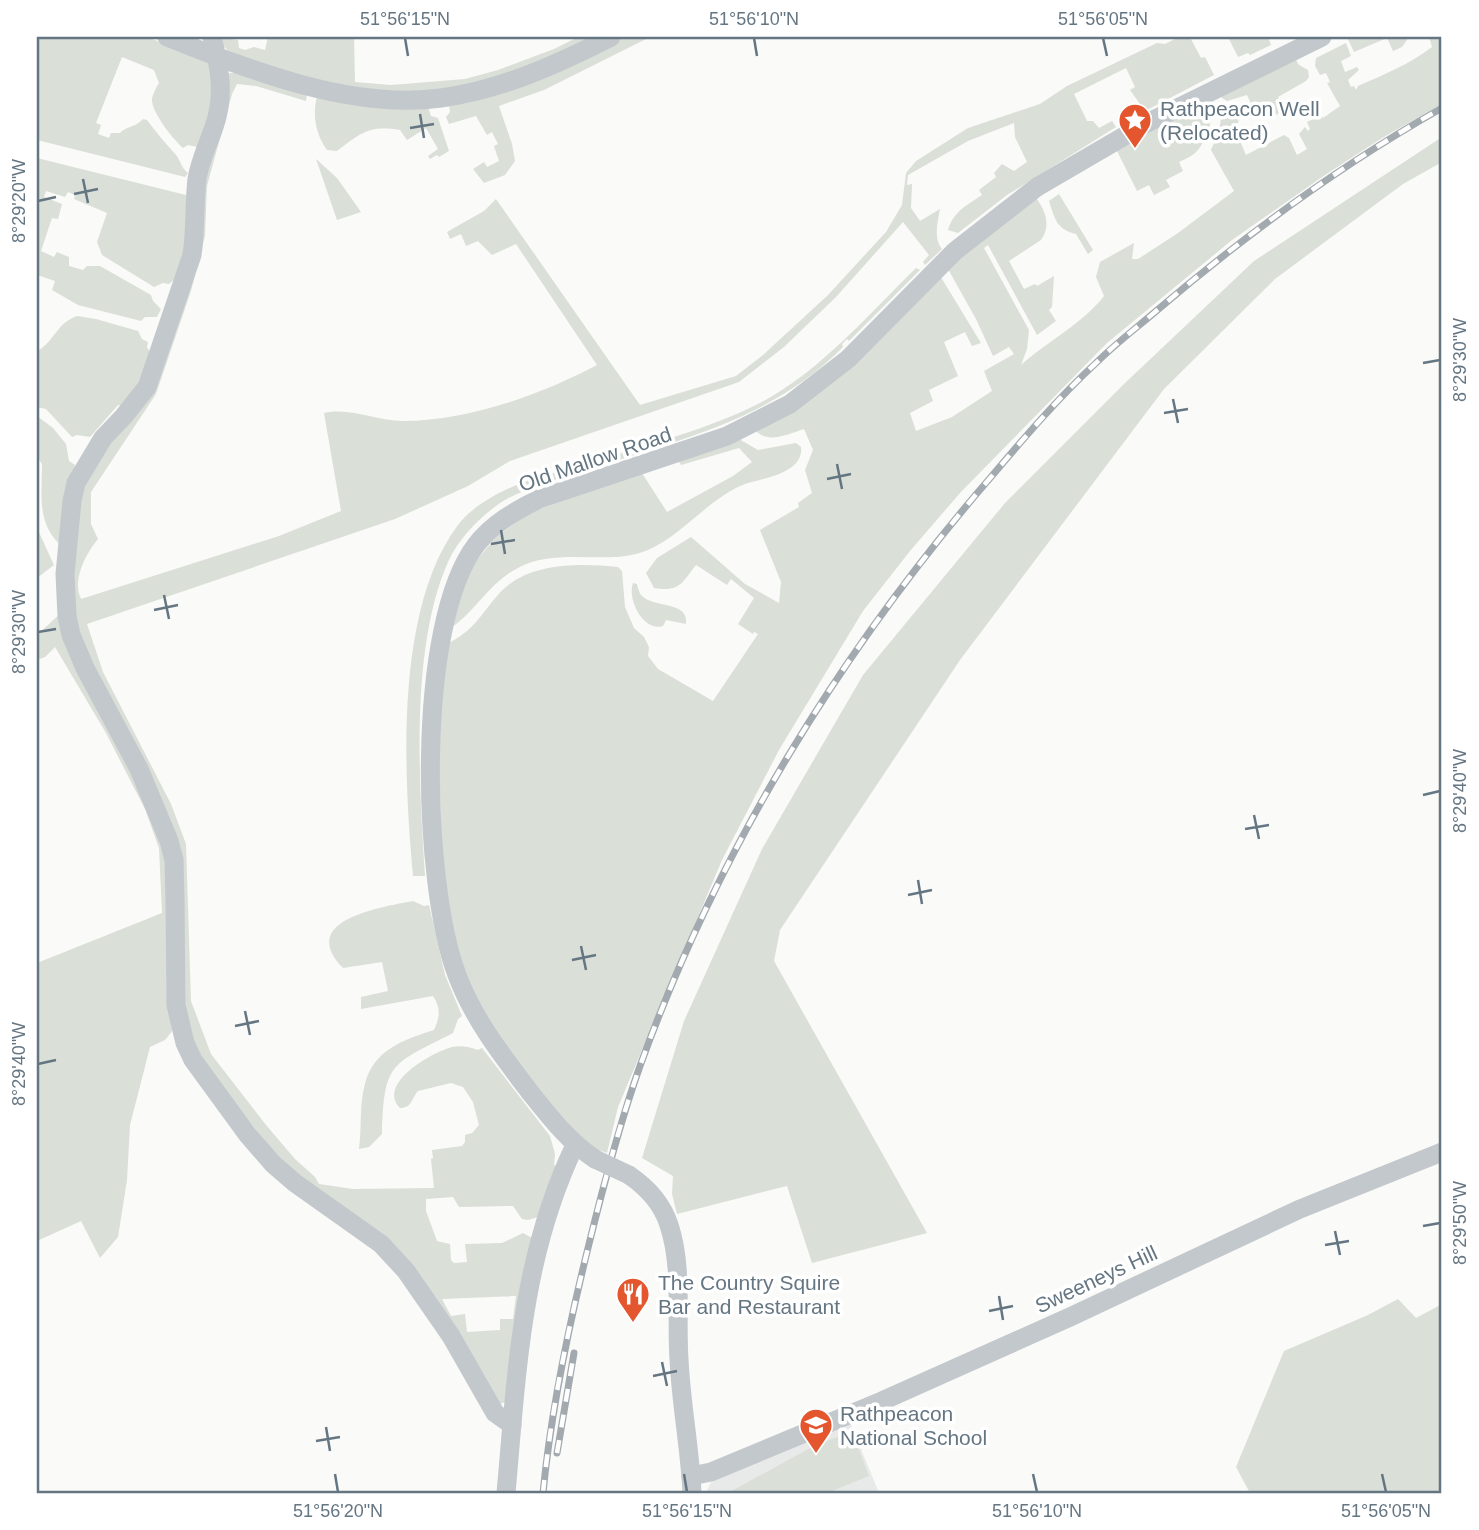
<svg xmlns="http://www.w3.org/2000/svg" width="1479" height="1530" font-family="Arial,sans-serif">
<style>
.built{fill:#e8e9e9}
.green{fill:#dadfd7;fill-rule:evenodd}
.lines{fill:none;stroke-linecap:round;stroke-linejoin:round}
.minor{stroke:#c3c8cc;stroke-width:19}
.rail-casing{stroke:#a2aab0;stroke-width:7}
.rail{stroke:#fff;stroke-width:4.5;stroke-dasharray:13;stroke-linecap:butt}
.minor-bridge{stroke:#c3c8cc;stroke-width:19}
.ticks{fill:none;stroke:#657683;stroke-width:2.5}
.labels{text-anchor:middle;dominant-baseline:central;stroke-width:7;stroke-linejoin:round;paint-order:stroke}
.poi-label{font-size:21px;fill:#657683;stroke:#fff;text-anchor:start}
.street-label{font-size:21px;fill:#657683;stroke:#fff}
.neatline{fill:none;stroke:#657683;stroke-width:2.5}
.ticks-label{font-size:18px;text-anchor:middle;fill:#657683}
</style>
<rect width="100%" height="100%" fill="#fafaf8"/>
<path class="built" d="M850,1422L879,1493H706L711,1482Z"/>
<g class="green">
<path d="M37,37H147L208,61L212,66L215,104L197,147L188,145L183,148C174,140 151,112 152,99C153,93 156,88 159,83L154,70L122,57L96,123L101,125L98,134L109,138L111,133H120C126,126 135,128 143,119L147,120C156,132 166,144 176,155C181,161 181,168 188,173L185,177L37,140Z"/>
<path d="M218,37L238,40L239,48L245,50L254,47L265,50L268,37H354L355,82L391,85L465,79L498,70L554,49L578,37H595L557,56L469,86L403,94L321,82L230,53L219,41Z"/>
<path d="M624,37H650L544,90L499,106L512,144L515,161L505,175L484,183L473,169L484,162L487,167L499,161L494,146L498,144L492,132L487,135L476,116L449,124L446,117L450,112L449,105L536,79Z"/>
<path d="M1179,37H1190L1201,58L1205,57L1214,75L1145,111L1130,90L1135,87L1126,68L1074,94L1087,121H1093L1099,128L1112,121L1116,127L1007,195L958,233L948,230C953,212 967,205 982,195L979,190L996,177L994,173L1002,164L1014,171L1027,162L1015,137L1014,123L968,141L908,175L907,185L912,184L911,208L920,221L940,209C938,221 933,238 942,249L925,265L923,262L929,255L903,222L836,297L784,347L739,382L510,461L468,486L395,519L87,624L103,672L171,804L186,844L191,1001L211,1054L266,1125L295,1159L315,1177L319,1184L353,1189L434,1188L431,1159L433,1158L432,1150L462,1146L465,1142V1135L472,1133L479,1125L473,1102L463,1087L451,1083L418,1091C411,1099 412,1108 400,1108C376,1084 432,1052 452,1047C460,1045 470,1047 478,1050L482,1048L550,1136L555,1154L554,1165L558,1166L538,1217L528,1220L522,1219L513,1206L459,1207L453,1197L426,1199V1211L437,1241L450,1244L451,1260L454,1263L467,1262L465,1244L502,1243L523,1233L534,1239L505,1402L500,1404L436,1298L287,1168L202,1063L182,1008L178,860L79,646L69,587L76,500L102,448L140,409L200,196L227,76L230,73H238L307,94L306,101L256,86L237,84L232,94L207,186L205,236L191,291L156,394L91,492V524L98,539C85,555 72,580 81,599L279,536L341,511L324,413C351,407 376,421 403,421C468,421 540,395 597,365L516,244L492,255L478,241L466,246L461,234L450,239L447,232L484,211L496,199L640,405L736,376L763,355L828,295L886,232L902,205L906,173L916,161L968,128L1040,104L1067,86L1157,43L1165,44ZM516,1296L513,1319H500V1330L467,1332L465,1314L451,1316L442,1299Z"/>
<path d="M1228,37H1268L1271,45L1250,55L1248,53L1238,57Z"/>
<path d="M1347,37H1409L1402,47L1393,51L1387,38L1354,52Z"/>
<path d="M1429,37H1442V104L1382,138L1325,175L1232,240L1107,343L960,493L910,551L863,611L779,750L722,860L618,1107L607,1153L591,1147L563,1122L498,1038L465,975L453,935L442,872L438,720L447,644C474,630 479,617 497,596C525,562 578,563 618,567L622,571L625,607L634,628L644,637L649,647L648,656L658,669L713,701L758,634L754,632L753,634L738,624L754,598L731,579L727,585L696,565C681,584 680,592 654,588L646,573L657,558L691,537L745,584L779,603L781,582L760,530L799,507L798,503L812,493L805,470L813,450L804,429C788,434 769,444 756,431L939,274L981,343L972,346L965,332L944,342L958,376L929,390L933,401L910,413L916,431L952,417L992,391L984,371L1014,354L1009,347L993,356L976,319L948,269L975,245L1036,198C1046,211 1051,226 1041,240L1009,261L1024,289L1035,284L1037,286L1054,276L1052,307L1049,310L1056,321L1037,335L988,245L984,248L1029,330L1027,349L1021,365C1048,341 1082,324 1104,296L1096,277L1100,262L1134,243L1132,259H1138L1178,233L1234,191L1211,150L1219,131L1222,112L1225,110L1239,118L1236,132L1246,155L1284,135L1289,138L1297,155L1307,149L1299,134L1305,127L1308,131L1310,129L1307,122L1321,115L1323,118L1340,106L1327,83L1330,82L1326,73L1320,75L1315,66L1316,58L1346,43L1351,56L1341,61L1345,72L1357,67L1359,70L1348,80L1351,87L1354,86L1356,90L1358,86C1383,75 1410,64 1432,47Z"/>
<path d="M1296,60L1299,65L1308,70L1309,77L1306,81L1278,97L1285,109L1276,115L1275,112L1265,117L1257,104L1252,106L1247,95L1227,101L1222,98V94Z"/>
<path d="M317,96L428,107L431,116L438,118L449,151L439,157L437,155L430,159L428,156L438,149L426,128L407,140L400,130C369,125 361,133 337,151L327,150C316,135 312,116 317,96Z"/>
<path d="M1207,103L1212,106C1214,119 1205,145 1194,154C1190,157 1183,160 1179,162L1183,171L1166,180L1170,187L1154,195L1149,185L1137,191L1116,149Z"/>
<path d="M1442,137V162L1403,184L1275,279L1164,389L960,660L780,930L774,961L927,1233L812,1263L787,1186L677,1214L672,1194L673,1176L642,1158L684,1021L762,849L863,675L1005,503L1124,384L1254,261Z"/>
<path d="M37,158L186,195L191,202C190,226 190,269 169,284L163,283L154,287L102,255L97,242L107,213L74,199L75,195L68,192L65,197L46,191L44,197L62,204L58,219L52,218L41,251L54,257L57,252L69,257V266L83,270L87,266H100L151,295L153,301L161,309L157,317H145L141,321L78,305L52,290L55,281L37,275Z"/>
<path d="M316,159L337,178L361,212L337,220Z"/>
<path d="M1059,194L1093,250L1088,254L1076,234C1056,229 1055,219 1049,201Z"/>
<path d="M916,268L920,270L849,341L847,339L842,344L843,347C793,398 731,424 665,445C636,454 608,464 579,473C552,481 524,488 500,503C479,518 459,538 448,562C410,648 419,782 425,876H413C404,776 394,610 458,525C471,507 499,492 519,484C534,478 550,474 565,470C626,450 698,434 756,405C818,374 867,316 916,268Z"/>
<path d="M77,316L96,319L138,331L142,339L148,342L147,347L151,354L135,391L122,406L118,405L90,437L77,435L72,437L46,409L37,407V351C55,342 55,324 77,316Z"/>
<path d="M37,416L53,428L66,444L69,461L75,465L68,484L63,547C36,525 42,495 42,464L37,457Z"/>
<path d="M739,439L758,450L796,443L801,447C804,473 764,478 745,484C709,498 684,534 648,550C609,567 558,546 518,568C490,582 476,611 451,628L469,570L495,538L528,513L642,473L667,512L733,476L752,462L739,448L681,465L679,462Z"/>
<path d="M37,528L54,565L37,578Z"/>
<path d="M633,583L637,584C637,586 640,594 641,595C653,609 689,600 686,624L666,620L663,626C643,632 627,599 633,583Z"/>
<path d="M61,613L166,846L173,1030L165,1040L150,1047L130,1125L127,1180L118,1237L100,1258L81,1221L37,1241V963L162,913L159,848L145,809L106,733L55,647L45,657L37,660V635Z"/>
<path d="M413,901L424,906L429,905L445,975L462,1016L458,1019L453,1033C391,1065 384,1061 382,1134L369,1147L359,1149C362,1128 359,1104 365,1084C373,1050 405,1039 434,1030C440,1017 441,1008 433,996L361,1009V997L388,991L382,962L343,968C296,920 382,907 413,901Z"/>
<path d="M1398,1299L1416,1318L1442,1304V1493H1250L1236,1467L1284,1351L1368,1315Z"/>
<path d="M852,1431L869,1476L832,1491L833,1493H728L814,1446Z"/>
</g>
<g class="lines">
<g class="minor">
<path d="M167,37C250,70 350,110 441,98C501,90 558,64 611,37"/>
<path d="M212,37C220,68 225,96 214,127C208,145 200,160 197,179C194,204 196,229 192,255L147,387L124,416L103,438L76,483L72,501L65,574L67,616L71,635L85,668L139,769L169,841L174,860L175,901L176,1005L185,1043L193,1060L247,1134L273,1164L295,1183L381,1244L406,1271L451,1336L495,1413L512,1425"/>
<path d="M595,1159C568,1141 549,1116 529,1091C501,1054 473,1018 457,975C422,883 415,625 476,545C492,524 515,511 539,499L727,436L790,404L848,359L955,251L1037,187L1145,124L1322,37"/>
<path d="M629,1175C648,1188 662,1203 669,1225C683,1267 676,1316 679,1359C681,1404 690,1448 692,1493"/>
<path d="M691,1476L711,1472L882,1401L1070,1317L1300,1209L1442,1152"/>
<path d="M506,1493C517,1371 521,1258 575,1145"/>
</g>
<defs>
<g id="rail">
<path d="M557,1453L574,1353"/>
<path d="M543,1493C551,1410 568,1329 588,1248C603,1187 619,1125 640,1066C718,850 841,650 991,477C1024,438 1058,398 1096,363C1114,345 1135,329 1155,312C1244,236 1339,166 1442,108"/>
</g>
</defs>
<use href="#rail" class="rail-casing"/>
<use href="#rail" class="rail"/>
<path class="minor-bridge" d="M595,1159L629,1175"/>
</g>
<path class="ticks" d="M405,38L408,56M754,38L757,56M1103,38L1107,56M420,114L424,138M410,128L434,124M83,179L88,203M74,194L98,189M38,201L56,197M1423,363L1440,360M1173,399L1178,423M1164,413L1188,409M837,464L842,489M827,479L851,474M501,530L505,554M491,544L515,540M164,595L169,619M154,610L178,605M38,632L56,629M1423,795L1440,791M1254,815L1259,839M1245,829L1269,825M918,880L922,904M908,895L932,890M581,946L586,970M572,960L596,955M245,1011L250,1035M235,1026L259,1021M38,1064L56,1060M1423,1226L1440,1223M1335,1231L1340,1255M1325,1245L1349,1241M999,1296L1003,1320M989,1311L1013,1306M662,1362L667,1386M653,1376L677,1371M326,1427L330,1451M316,1441L340,1437M335,1474L338,1492M684,1474L687,1492M1033,1474L1037,1492M1382,1474L1386,1492"/>
<defs>
<symbol id="sight-pin" viewBox="-11 -11 22 30"><path d="M0 17L-7.5 6A9.5 9.5 0 1 1 7.5 6Z" fill="#e4572e" stroke="#fff"/><path d="M0-6L1.8-2.2L6-1.7L2.9 1.2L3.7 5.4L0 3.3L-3.7 5.4L-2.9 1.2L-6-1.7L-1.8-2.2Z" fill="#fff"/></symbol>
<symbol id="restaurant-pin" viewBox="-11 -11 22 30"><path d="M0 17L-7.5 6A9.5 9.5 0 1 1 7.5 6Z" fill="#e4572e" stroke="#fff"/><path d="M-5-6h1v4h1v-4h1v4h1v-4h1v5L-1.5 .5V6h-2V.5L-5-1ZM5-6V6H3V1.5H1.5Q1.5-4 5-6Z" fill="#fff"/></symbol>
<symbol id="school-pin" viewBox="-11 -11 22 30"><path d="M0 17L-7.5 6A9.5 9.5 0 1 1 7.5 6Z" fill="#e4572e" stroke="#fff"/><path d="M0-5L7-2L0 1L-7-2ZM-4 1L0 2.5L4 1V4Q0 6-4 4Z" fill="#fff"/></symbol>
</defs>
<g fill-rule="evenodd">
<use href="#sight-pin" x="1116" y="101" width="38" height="52"/>
<use href="#restaurant-pin" x="614" y="1275" width="38" height="52"/>
<use href="#school-pin" x="797" y="1406" width="38" height="52"/>
</g>
<g class="labels">
<g class="poi-label">
<text x="1160" y="108">Rathpeacon Well<tspan x="1160" dy="24">(Relocated)</tspan></text>
<text x="658" y="1282">The Country Squire<tspan x="658" dy="24">Bar and Restaurant</tspan></text>
<text x="840" y="1413">Rathpeacon<tspan x="840" dy="24">National School</tspan></text>
</g>
<g class="street-label">
<text transform="translate(595 459) rotate(-19)">Old Mallow Road</text>
<text transform="translate(1096 1279) rotate(-25)">Sweeneys Hill</text>
</g>
</g>
<rect width="1479" height="1530" fill="none" stroke="#ffffff" stroke-width="77"/>
<rect x="38" y="38" width="1402" height="1454" class="neatline"/>
<g class="ticks-label">
<text x="405" y="25">51°56'15"N</text>
<text x="754" y="25">51°56'10"N</text>
<text x="1103" y="25">51°56'05"N</text>
<text transform="translate(19 201) rotate(-90)" y="6">8°29'20"W</text>
<text transform="translate(1460 360) rotate(-90)" y="6">8°29'30"W</text>
<text transform="translate(19 632) rotate(-90)" y="6">8°29'30"W</text>
<text transform="translate(1460 791) rotate(-90)" y="6">8°29'40"W</text>
<text transform="translate(19 1064) rotate(-90)" y="6">8°29'40"W</text>
<text transform="translate(1460 1223) rotate(-90)" y="6">8°29'50"W</text>
<text x="338" y="1517">51°56'20"N</text>
<text x="687" y="1517">51°56'15"N</text>
<text x="1037" y="1517">51°56'10"N</text>
<text x="1386" y="1517">51°56'05"N</text>
</g>
</svg>
